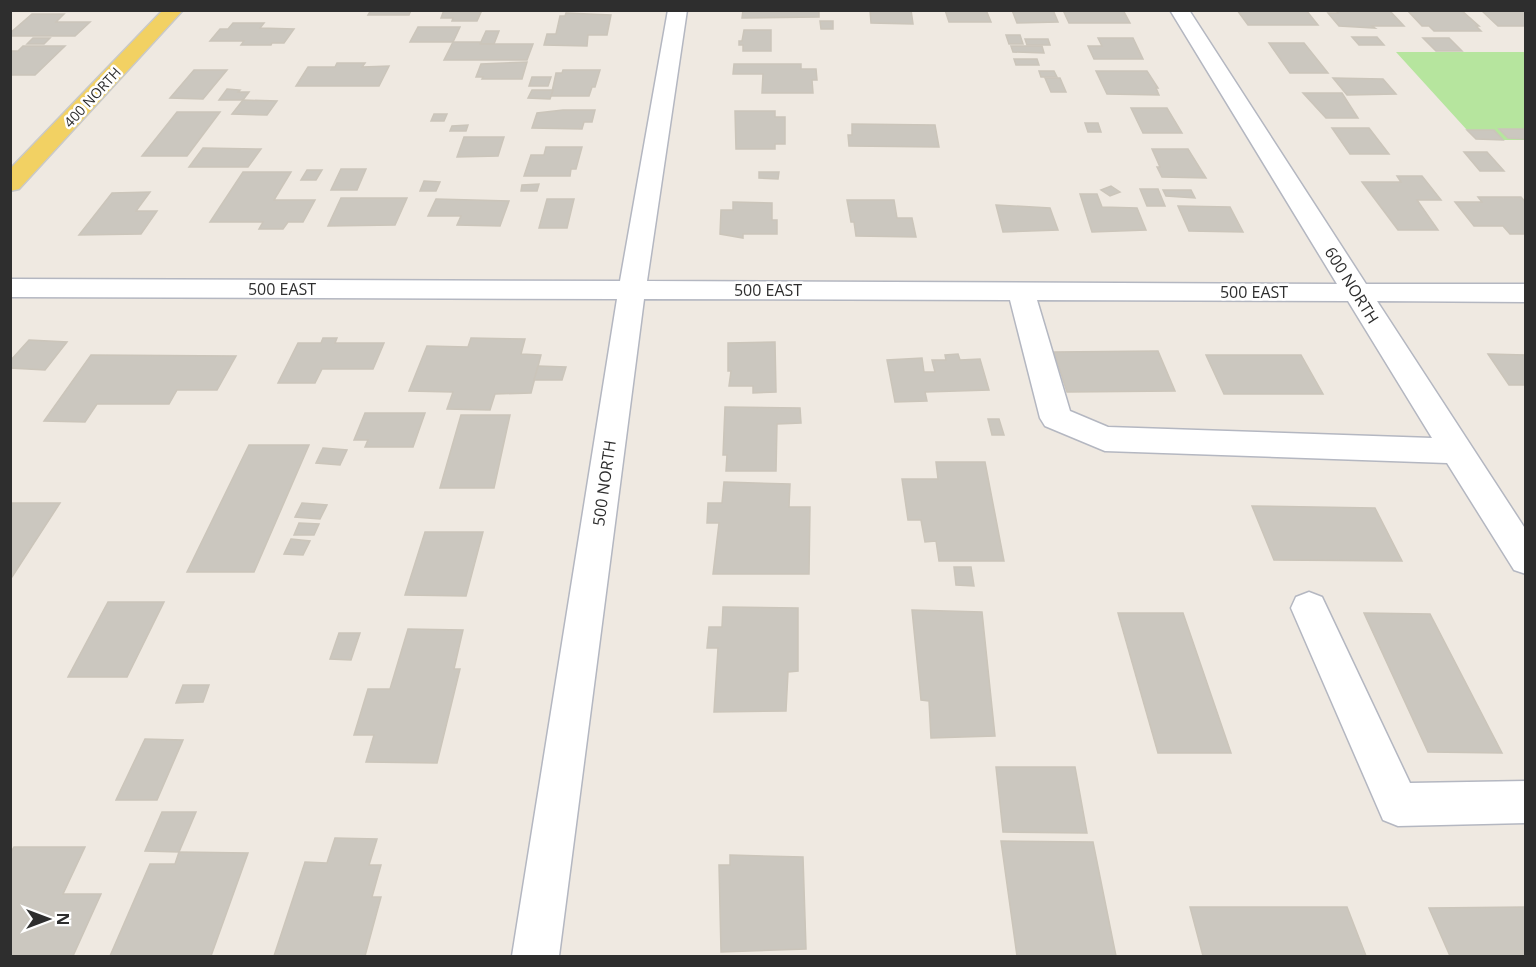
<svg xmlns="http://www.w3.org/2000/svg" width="1536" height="967" font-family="'Open Sans',sans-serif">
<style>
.green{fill:#b6e59e}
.building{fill:#cbc7bf;stroke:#cbc5ba;stroke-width:1.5}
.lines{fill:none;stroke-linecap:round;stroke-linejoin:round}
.minor-casing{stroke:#b4b7c1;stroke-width:3}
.major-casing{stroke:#c9c9c9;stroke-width:3}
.minor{fill:#fff;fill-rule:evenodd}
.major{fill:#f2d163;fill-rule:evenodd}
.labels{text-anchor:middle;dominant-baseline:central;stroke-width:5;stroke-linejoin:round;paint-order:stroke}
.far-street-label{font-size:14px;fill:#2e2e2e;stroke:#fff}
.street-label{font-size:16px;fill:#2e2e2e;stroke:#fff}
</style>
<rect width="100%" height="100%" fill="#efe9e1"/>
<path class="green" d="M1396,52H1525V140H1503L1494,130H1467Z"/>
<g class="building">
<path d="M371,10H411L409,15H368Z"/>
<path d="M444,10H482L477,21H452L453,18H441Z"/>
<path d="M743,10H819V17L742,18Z"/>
<path d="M870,10H911L913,24L871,23Z"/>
<path d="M945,10H986L991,22H949Z"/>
<path d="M1012,10H1053L1058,22L1017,23Z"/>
<path d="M1063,10H1123L1130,23H1069Z"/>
<path d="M1237,10H1306L1318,25H1248Z"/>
<path d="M1336,10H1389L1404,26H1372L1375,28L1339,26L1328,13H1338Z"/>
<path d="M1407,10H1461L1479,26H1476L1481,31H1434L1429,26H1422Z"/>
<path d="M1481,10H1526V26H1498Z"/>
<path d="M566,13L611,15L607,35H588L587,46L544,45L547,34H556L560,16H565Z"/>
<path d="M32,14H64L56,22H90L75,36H10V33Z"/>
<path d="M820,21H833V29H821Z"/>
<path d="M233,23H264L260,28L294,29L284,43H272L271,45H241L244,41H210L220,29H228Z"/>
<path d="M418,27H460L453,42H410Z"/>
<path d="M744,30H771V51H743V45H739V41H742Z"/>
<path d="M486,31H499L494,44H480Z"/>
<path d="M1006,35H1020L1023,44H1009Z"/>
<path d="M1352,37H1377L1384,45H1359Z"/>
<path d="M33,38H50L44,44H27Z"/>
<path d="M1098,38H1133L1143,59H1094L1088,46H1102Z"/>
<path d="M1423,38H1449L1462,51H1436Z"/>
<path d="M1025,39H1048L1050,45H1027Z"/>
<path d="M453,42H480V44H533L527,60H444Z"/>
<path d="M1269,43H1304L1328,73H1290Z"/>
<path d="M23,46H65L35,75H10V51H18Z"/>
<path d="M1011,46H1042L1044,53L1013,52Z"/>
<path d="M1014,59H1037L1039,65H1016Z"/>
<path d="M527,62L522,79H482L483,77H476L481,64Z"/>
<path d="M337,63H365L362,67L389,66L379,86H296L308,67H335Z"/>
<path d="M734,64H801V69H816L817,80H812L813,93H762L763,74H733Z"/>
<path d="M194,70H227L203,99L170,98Z"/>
<path d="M563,70H600L595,87H592L589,96H551L556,73H562Z"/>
<path d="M1039,71H1054L1057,77H1041Z"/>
<path d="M1096,71H1147L1158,88H1156L1159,95L1107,94Z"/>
<path d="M532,77H551L548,86H529Z"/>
<path d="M1045,78H1060L1066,92H1051Z"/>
<path d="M1333,78L1383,79L1396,94L1347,95Z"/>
<path d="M227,89L240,90L238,92H249L243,100H219Z"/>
<path d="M532,90H553L550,99L528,98Z"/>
<path d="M1303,93H1342L1358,118H1326Z"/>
<path d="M243,100L277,101L267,115L232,114Z"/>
<path d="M1131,108H1167L1182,133H1143Z"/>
<path d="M563,110H595L592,122H584L582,129L532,128L537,113Z"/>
<path d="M735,111H775V117H785V144H775V149H736Z"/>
<path d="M177,112H220L187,156H142Z"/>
<path d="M434,114H447L444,121H431Z"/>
<path d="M1085,123H1098L1101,132H1088Z"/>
<path d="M852,124L935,125L939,147L849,146L848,135H852Z"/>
<path d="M468,125L466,131H450L452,126Z"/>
<path d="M1332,128H1369L1389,154H1350Z"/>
<path d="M1499,129H1526V139L1508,138Z"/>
<path d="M1467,130H1494L1503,140L1476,139Z"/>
<path d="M464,137H504L498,156L457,157Z"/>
<path d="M546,147H582L576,169H571L570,176H524L531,155H544Z"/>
<path d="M203,148L261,149L248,167H189Z"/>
<path d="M1152,149H1188L1206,178L1162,177L1157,167H1160Z"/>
<path d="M1464,152H1487L1504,171H1480Z"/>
<path d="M341,169H366L357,190H331Z"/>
<path d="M307,170H322L316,180H301Z"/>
<path d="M243,172H291L274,200H315L303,222H288L283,229H259L263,222H210Z"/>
<path d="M759,172H779L778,179L759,178Z"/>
<path d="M1397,176H1422L1441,200H1417L1438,230H1398L1362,182H1401Z"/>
<path d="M424,181L440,182L436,191H420Z"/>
<path d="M539,184L537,191H521L522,185Z"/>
<path d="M1111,186L1120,192L1110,196L1101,190Z"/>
<path d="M1140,189H1158L1165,206H1147Z"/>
<path d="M1163,190H1191L1195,198L1166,196Z"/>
<path d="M150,192L136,211H157L141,234L79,235L112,193Z"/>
<path d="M1080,194H1097L1102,207L1137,208L1146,230L1092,232Z"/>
<path d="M1478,197H1521L1526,203V234H1510L1503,226H1474L1455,202H1482Z"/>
<path d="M341,198H407L395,225L328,226Z"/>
<path d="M436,199L509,201L500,226L457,225L461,216H428Z"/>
<path d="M547,199H574L567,228H539Z"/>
<path d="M847,200H894L897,218H912L916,237L856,236L854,222H851Z"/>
<path d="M733,202L772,203V220H777V234H743V238L720,234L721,210H733Z"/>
<path d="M996,205L1050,208L1058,230L1003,232Z"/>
<path d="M1178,206L1230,207L1243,232L1189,231Z"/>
<path d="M323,338H337L335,343H384L373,369H322L315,383H278L298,343H321Z"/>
<path d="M471,338L525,339L521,354L541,355L531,393L495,394L490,410L447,409L453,392L409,391L427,346L468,347Z"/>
<path d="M29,340L67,342L45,370L10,368V361Z"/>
<path d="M775,342L776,392L753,393V386H729L731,371H728V343Z"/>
<path d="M1158,351L1175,391L1067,392L1054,352Z"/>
<path d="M958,354L960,360L980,359L989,390L925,392L927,401L895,402L887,360L922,358L924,372H935L932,360H946L945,355Z"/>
<path d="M1488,354L1526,355V385H1509Z"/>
<path d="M91,355L236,356L217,390H177L169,404H97L85,422L44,421Z"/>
<path d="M1206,355H1301L1323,394H1224Z"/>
<path d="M538,366L566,367L562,380H534Z"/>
<path d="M725,407L800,408L801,423L777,424L776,471H726L727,455H723Z"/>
<path d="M365,413H425L413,447H365L368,440H354Z"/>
<path d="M461,415H510L494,488H440Z"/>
<path d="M988,419H999L1004,435H992Z"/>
<path d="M249,445H309L254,572H187Z"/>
<path d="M323,448L347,450L340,465L316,463Z"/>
<path d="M936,462H985L1004,561H939L936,541L925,542L921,520H908L902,479H938Z"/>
<path d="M724,482L790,484L789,507H810L809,574H713L719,523H707L708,503H722Z"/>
<path d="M10,503H60L12,577H10Z"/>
<path d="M302,503L327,505L320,519L295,517Z"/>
<path d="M1252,506L1375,508L1402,561L1274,560Z"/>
<path d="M299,523L319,524L314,535H294Z"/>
<path d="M425,532H483L466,596L405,595Z"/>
<path d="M291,539L310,541L303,555L284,554Z"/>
<path d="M954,567H971L974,586L956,585Z"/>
<path d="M108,602H164L127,677H68Z"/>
<path d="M723,607L798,608V671L788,672L786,711L714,712L718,648H707L709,627H722Z"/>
<path d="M912,610L982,612L995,736L931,738L929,701L921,700Z"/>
<path d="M1118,613H1183L1231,753H1158Z"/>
<path d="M1364,613L1430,614L1502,753L1428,752Z"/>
<path d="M408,629L463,630L454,669H460L437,763L366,762L374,735H354L368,689H390Z"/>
<path d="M339,633H360L351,660L330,659Z"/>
<path d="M183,685H209L203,702L176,703Z"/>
<path d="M145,739L183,740L157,800H116Z"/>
<path d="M996,767H1075L1087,833L1003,832Z"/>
<path d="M162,812H196L179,852L145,851Z"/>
<path d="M335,838L377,839L369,865H381L372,897H381L365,956H274L305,862L327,863Z"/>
<path d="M1001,841L1093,842L1116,956H1017Z"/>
<path d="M14,847H85L63,894H101L73,956H10V854Z"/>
<path d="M179,852L248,853L211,956H110L150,864H175Z"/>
<path d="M730,855L803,857L806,949L721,952L719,865H730Z"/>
<path d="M1190,907H1347L1366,956H1203Z"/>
<path d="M1526,907V956H1450L1429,908Z"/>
</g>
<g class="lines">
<defs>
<g id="minor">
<path d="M668,10H687L647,281L1337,284L1170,10H1189L1366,284H1526V302L1377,301L1526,530V574L1514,570L1447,463L1105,451L1045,426L1040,418L1010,300L644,299L559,956H512L617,299L10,297V279L620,281ZM1037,300L1348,301L1432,438L1108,427L1070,411Z"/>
<path d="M1309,592L1322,597L1410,783L1526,781V823L1398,826L1383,820L1291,608L1296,597Z"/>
</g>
<path id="major" d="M163,10H183L19,189L10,191V169Z"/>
</defs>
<use href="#minor" class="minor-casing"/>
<use href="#major" class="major-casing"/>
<use href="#minor" class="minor"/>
<use href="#major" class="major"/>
</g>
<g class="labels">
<g class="far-street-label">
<text transform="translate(92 97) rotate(-47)">400 NORTH</text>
</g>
<g class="street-label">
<text transform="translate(1352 285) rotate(58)">600 NORTH</text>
<text x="282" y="289">500 EAST</text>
<text x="768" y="290">500 EAST</text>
<text x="1254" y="292">500 EAST</text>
<text transform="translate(604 483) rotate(-82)">500 NORTH</text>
</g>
</g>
<rect width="1536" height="967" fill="none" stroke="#2e2e2e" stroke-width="24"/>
<g transform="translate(48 919) rotate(90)" stroke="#ffffff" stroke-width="4.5" paint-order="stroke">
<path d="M0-4.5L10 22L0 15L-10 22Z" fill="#2e2e2e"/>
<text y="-9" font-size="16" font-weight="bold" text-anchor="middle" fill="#2e2e2e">N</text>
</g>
</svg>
